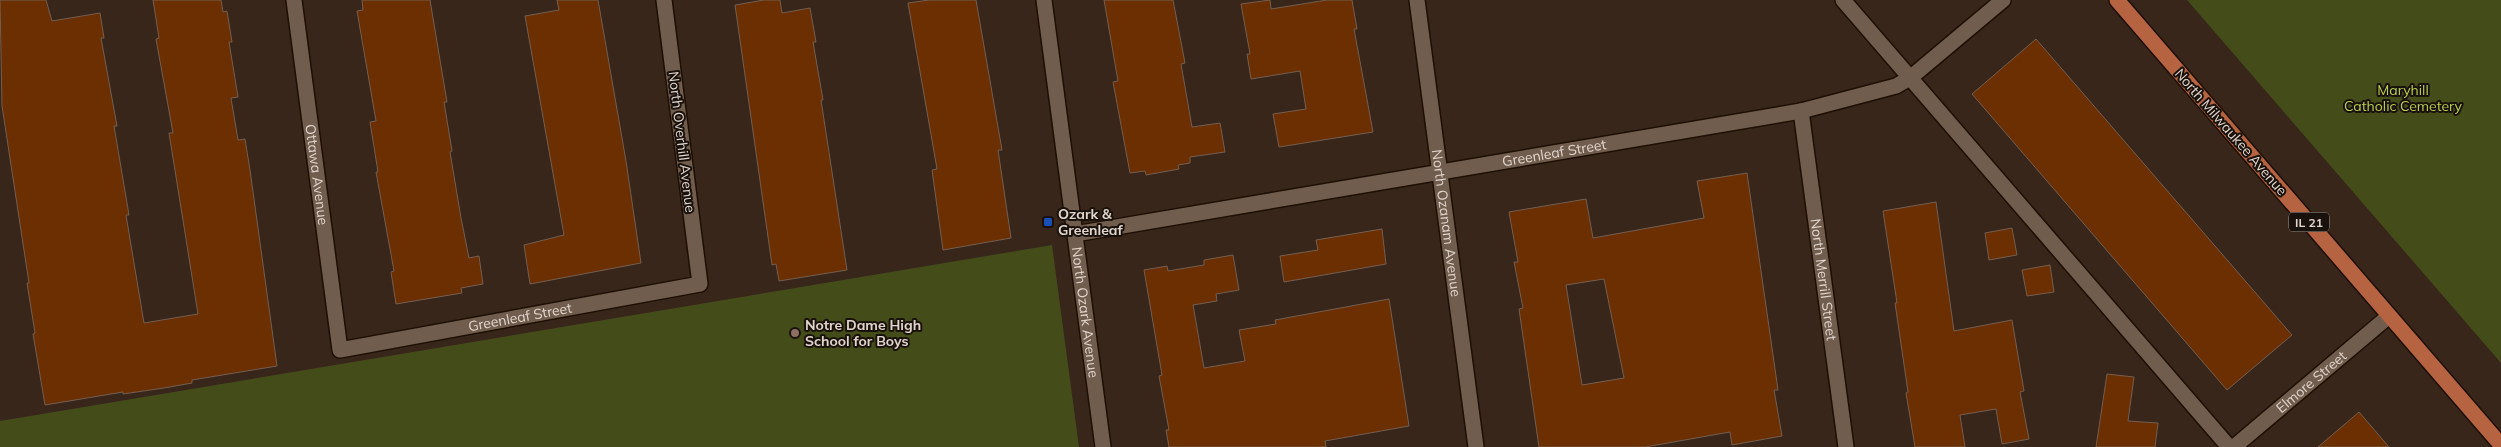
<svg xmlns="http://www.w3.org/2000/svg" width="2501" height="447" font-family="Mulish,sans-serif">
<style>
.green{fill:#444c1a}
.building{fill:#6c2f01;stroke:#745e52;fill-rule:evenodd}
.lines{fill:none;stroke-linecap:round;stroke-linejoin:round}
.minor-casing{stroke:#1e0f04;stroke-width:18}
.major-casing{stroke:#1e0f04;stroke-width:18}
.minor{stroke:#715d4e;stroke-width:15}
.major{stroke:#b56340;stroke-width:15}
.transit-dot{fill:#1a4fb4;stroke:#19110b;stroke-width:2}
.education-dot{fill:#8d6e63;stroke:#19110b;stroke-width:2}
.labels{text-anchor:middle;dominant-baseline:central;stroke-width:4;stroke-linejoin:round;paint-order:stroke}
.shield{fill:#19110b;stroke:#a49a92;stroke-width:1}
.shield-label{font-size:12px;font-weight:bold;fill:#e0d4cc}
.park-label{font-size:14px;fill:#bacf4b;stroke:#19110b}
.street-label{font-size:14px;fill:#e0d4cc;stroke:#19110b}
.poi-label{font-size:14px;font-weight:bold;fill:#e0d4cc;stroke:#19110b;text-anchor:start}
</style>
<rect width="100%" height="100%" fill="#372619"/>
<g class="green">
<path d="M2187,0H2501V363Z"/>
<path d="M1052,245L1079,447H0V421Z"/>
</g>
<g class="building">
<path d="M0,0H46L52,21L100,13L104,38H101L117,126H114L129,215H126L144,323L198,314L169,133H173L156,39L159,38L153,0H221L223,12L227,11L232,42H229L238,97L231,98L238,140L245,139L250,170L277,366L192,380V383L164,388L123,394V392L45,405L33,334L35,333L27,283H29L2,106Z"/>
<path d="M362,0H430L447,102H444L452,151L450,152L461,218L469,258L479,256L483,284L461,288L462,293L396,304L391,272L394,271L376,172H378L370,122L376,121L357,11L363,10Z"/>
<path d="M557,0H598L626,161L641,263L530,284L524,245L564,235L525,16L559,10Z"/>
<path d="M764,0H780L782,13L810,8L816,42H813L823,100H821L847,270L779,281L776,264L772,265L735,5Z"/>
<path d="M929,0H976L1002,150H998L1011,238L943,250L932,170L937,169L908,3Z"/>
<path d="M1104,0H1173L1185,63L1181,64L1192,127L1220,123L1225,152L1190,157V163L1178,165L1179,169L1146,175L1145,171L1130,173L1113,82L1118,81Z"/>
<path d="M1270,0L1271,9L1327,0H1352L1357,29H1354L1373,132L1279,147L1273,114L1306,109L1300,71L1251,79L1247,54H1250L1241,4Z"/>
<path d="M2036,39L2292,335L2227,390L1972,94Z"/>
<path d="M1747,173L1778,390H1774L1782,436L1732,445L1730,432L1645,447H1539L1519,309L1523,308L1514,262H1518L1509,212L1586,199L1593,238L1704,218L1697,181ZM1604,279L1624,378L1582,385L1566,285Z"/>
<path d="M1936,202L1954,331L2012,320L2024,391L2020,392L2029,439L2002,444L1996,409L1960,415L1965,447H1915L1906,393L1908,392L1895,303H1897L1883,211Z"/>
<path d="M2012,228L2017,255L1989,260L1985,233Z"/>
<path d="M1382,229L1386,264L1284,282L1280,256L1318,250L1316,240Z"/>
<path d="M1233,255L1239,290L1216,294L1217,301L1193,305L1204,368L1245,361L1239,330L1276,324L1275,320L1389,299L1409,426L1325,441L1326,447H1169L1166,430H1169L1159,376L1162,375L1144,270L1167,266L1168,271L1204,265V260Z"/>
<path d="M2050,265L2054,292L2027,296L2022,270Z"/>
<path d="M2107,374L2134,377L2128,421L2158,423L2155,447H2096Z"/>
<path d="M2359,412L2389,447H2318Z"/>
</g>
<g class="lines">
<defs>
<g id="minor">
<path id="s1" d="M294,0L340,350L700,284L664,0"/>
<path id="s2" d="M1044,0L1103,447"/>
<path id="s3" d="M1417,0L1476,447"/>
<path d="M1843,0L2229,447"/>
<path id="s4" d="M1801,111L1846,447"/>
<path id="s5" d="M1075,234L1801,111L1896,86L1910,78L2003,0"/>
<path id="s6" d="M2234,447L2389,316"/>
</g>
<path id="major" d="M2117,0L2501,445"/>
</defs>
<use href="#minor" class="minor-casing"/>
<use href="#major" class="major-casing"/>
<use href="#minor" class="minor"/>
<use href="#major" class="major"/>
</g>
<rect class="transit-dot" x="1043" y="217" width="10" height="10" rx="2.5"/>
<circle class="education-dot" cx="795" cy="333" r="5"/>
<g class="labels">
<rect class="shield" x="2289" y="212.5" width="40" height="19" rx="4"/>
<g class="shield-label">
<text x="2309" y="222">IL 21</text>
</g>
<g class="park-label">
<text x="2403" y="90">Maryhill<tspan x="2403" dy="16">Catholic Cemetery</tspan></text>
</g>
<g class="street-label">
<text transform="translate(2231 132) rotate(49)">North Milwaukee Avenue</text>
<text transform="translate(682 142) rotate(83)">North Overhill Avenue</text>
<text stroke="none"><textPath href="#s5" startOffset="486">Greenleaf Street</textPath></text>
<text stroke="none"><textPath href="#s1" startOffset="176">Ottawa Avenue</textPath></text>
<text stroke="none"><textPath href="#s3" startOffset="225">North Ozanam Avenue</textPath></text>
<text stroke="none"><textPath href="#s4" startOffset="170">North Merrill Street</textPath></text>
<text stroke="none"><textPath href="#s2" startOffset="315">North Ozark Avenue</textPath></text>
<text stroke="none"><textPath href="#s1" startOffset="536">Greenleaf Street</textPath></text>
<text stroke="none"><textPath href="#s6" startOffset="101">Elmore Street</textPath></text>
</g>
<g class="poi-label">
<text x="1058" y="214">Ozark &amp;<tspan x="1058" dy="16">Greenleaf</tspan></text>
<text x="805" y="325">Notre Dame High<tspan x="805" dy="16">School for Boys</tspan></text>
</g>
</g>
</svg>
